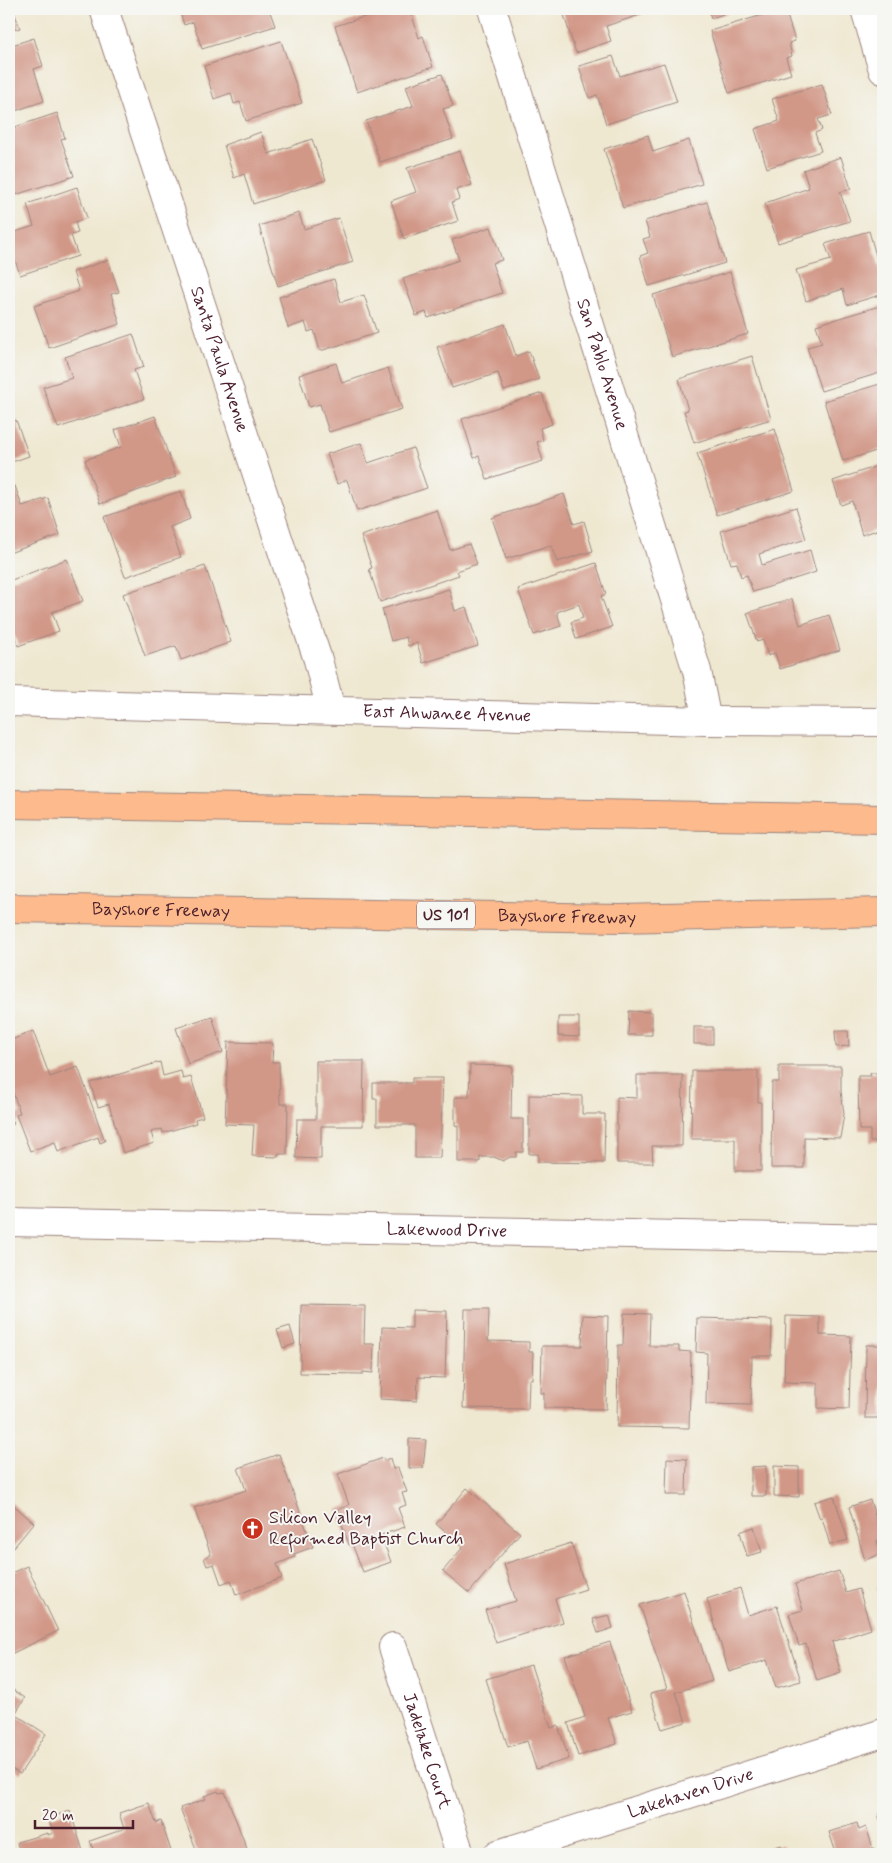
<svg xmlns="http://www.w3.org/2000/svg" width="892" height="1863" font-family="Mynerve,sans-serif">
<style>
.building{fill:#d19787}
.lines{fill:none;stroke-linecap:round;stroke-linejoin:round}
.minor-casing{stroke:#9c847e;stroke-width:30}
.tertiary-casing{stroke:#9c847e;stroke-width:30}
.motorway-casing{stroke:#9c847e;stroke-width:30}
.minor{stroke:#fff;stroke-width:28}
.tertiary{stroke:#fff;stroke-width:28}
.motorway{stroke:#fcba8d;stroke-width:28}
.labels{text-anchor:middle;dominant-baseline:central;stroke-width:4;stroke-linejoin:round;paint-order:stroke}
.shield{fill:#f6f6f2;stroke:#7e6067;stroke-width:1}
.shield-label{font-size:16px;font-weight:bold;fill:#4a1f2b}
.street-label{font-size:18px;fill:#4a1f2b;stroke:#f6f6f2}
.poi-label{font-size:18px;fill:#4a1f2b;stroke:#f6f6f2;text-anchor:start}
</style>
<rect width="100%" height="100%" fill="#f6f6f2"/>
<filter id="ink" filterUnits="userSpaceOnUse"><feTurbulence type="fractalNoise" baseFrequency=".02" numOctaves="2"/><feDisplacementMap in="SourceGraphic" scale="10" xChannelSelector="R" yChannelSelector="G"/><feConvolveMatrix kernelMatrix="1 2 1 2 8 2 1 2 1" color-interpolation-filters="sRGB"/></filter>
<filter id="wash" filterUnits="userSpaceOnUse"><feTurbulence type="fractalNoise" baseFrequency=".0096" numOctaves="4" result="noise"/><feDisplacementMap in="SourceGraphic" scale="20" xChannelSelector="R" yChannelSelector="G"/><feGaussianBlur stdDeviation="1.12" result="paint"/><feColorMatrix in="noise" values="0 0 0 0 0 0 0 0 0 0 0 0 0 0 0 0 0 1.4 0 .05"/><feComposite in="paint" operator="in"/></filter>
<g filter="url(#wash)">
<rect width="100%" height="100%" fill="#efe8d1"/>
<g id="blocks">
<g class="building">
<path d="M9,9H13L20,28L9,31Z"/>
<path d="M179,9H269L275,26L202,49L193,22L184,25Z"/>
<path d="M389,9H410L419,38L423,36L433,67L357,92L335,26Z"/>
<path d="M562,9H642L643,14L606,26L611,41L576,53Z"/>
<path d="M708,9H740L711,18Z"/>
<path d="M782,9H785L795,41L789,43L792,56L786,58L791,74L729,93L710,31Z"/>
<path d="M34,38L43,66L34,69L44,101L9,113V46Z"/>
<path d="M281,41L302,103L246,121L240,102L234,104L231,93L214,99L204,66Z"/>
<path d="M613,56L620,76L664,63L677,102L606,124L597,95L589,98L579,66Z"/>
<path d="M442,74L453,106L443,109L453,139L380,162L366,121L413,106L406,86Z"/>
<path d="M822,84L832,115L818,119L822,130L815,133L821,151L767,168L755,129L779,121L772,99Z"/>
<path d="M57,113L65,138L61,139L74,176L9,197V129Z"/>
<path d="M261,132L268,154L312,139L326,180L253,204L244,174L234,178L224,145Z"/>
<path d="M648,135L653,152L689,140L702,184L623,208L604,149Z"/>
<path d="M460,151L472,185L456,190L459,199L452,202L458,221L404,239L391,201L416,192L407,168Z"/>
<path d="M841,157L851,189L840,192L850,221L778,243L765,203L809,188L803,170Z"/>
<path d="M77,187L87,218L75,222L78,233L71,235L78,256L20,275L9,242V234L34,226L27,204Z"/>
<path d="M707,202L725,263L649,286L640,256L648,253L643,239L650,237L645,221Z"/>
<path d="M299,213L304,229L339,218L353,262L278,286L259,226Z"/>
<path d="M491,227L502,260L492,263L502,293L428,318L426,312L416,316L403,279L459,260L452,240Z"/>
<path d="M869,231L883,280V294L847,305L843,289L806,301L796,270L831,260L825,244Z"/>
<path d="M108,260L119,292L111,294L120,324L49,348L34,306L79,291L73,272Z"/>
<path d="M730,272L748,334L672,357L653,295Z"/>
<path d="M334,279L341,302L364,295L377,333L320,351L314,330L308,332L305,322L288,328L279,297Z"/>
<path d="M883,305V339L880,340L883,350V372L821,391L807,347L822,343L816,325Z"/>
<path d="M505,324L516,356L529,351L539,379L504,391L498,373L452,388L437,347Z"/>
<path d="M133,334L144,367L134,370L144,399L58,428L43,387L72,378L65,357Z"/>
<path d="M752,356L771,419L694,443L684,411L688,410L679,379Z"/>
<path d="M336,363L342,383L388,368L402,409L329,432L320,404L309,407L299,375Z"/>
<path d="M883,383V449L843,461L824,401Z"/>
<path d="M542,393L552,424L540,428L543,440L537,442L543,461L487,479L479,456L474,458L462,419Z"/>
<path d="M155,416L176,477L100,504L85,460L121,447L115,430Z"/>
<path d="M16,420L29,456L9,463V423Z"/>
<path d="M775,429L794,491L717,515L697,453Z"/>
<path d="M361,443L368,463L413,448L427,488L357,511L347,480L337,484L327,454Z"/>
<path d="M883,464V528L862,535L852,501L841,505L833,481Z"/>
<path d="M15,486L22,506L48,498L60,535L9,553V488Z"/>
<path d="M181,491L190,519L170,527L181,557L125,577L104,517Z"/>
<path d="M564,494L574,524L584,521L593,551L557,562L551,545L506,559L492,518Z"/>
<path d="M796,507L806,539L759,554L762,565L810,550L816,572L753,592L747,575L741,577L737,563L731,564L721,531Z"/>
<path d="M437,510L450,550L469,544L477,564L457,571L459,575L380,602L369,569L372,568L361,536Z"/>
<path d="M883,544V559L879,546Z"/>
<path d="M67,559L83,601L52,612L59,631L18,646L9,620V581Z"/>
<path d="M596,563L606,594L601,596L612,627L576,639L571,622L583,618L579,604L557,612L561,626L534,635L518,589Z"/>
<path d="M205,566L231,642L181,660L176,646L145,656L123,594Z"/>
<path d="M449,589L455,611L466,607L478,646L423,663L417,643L408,646L406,637L391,641L382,609Z"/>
<path d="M792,599L800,625L829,615L840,650L780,669L775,653L768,656L763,640L757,642L747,613Z"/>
<path d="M629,1011L652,1012V1035H628Z"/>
<path d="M212,1016L223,1052L188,1064L176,1028Z"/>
<path d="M558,1017H579V1037L558,1036Z"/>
<rect x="694" y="1027" width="19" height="17"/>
<path d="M33,1031L50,1077L78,1067L105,1141L100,1143L98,1137L58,1152L55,1142L30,1151L16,1115L20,1113L9,1081V1041Z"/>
<path d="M835,1031H848L849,1046L836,1047Z"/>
<path d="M228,1042L273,1043L272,1062H279L280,1104H288L287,1154H278V1157L252,1156L254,1125L225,1124Z"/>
<path d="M316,1061H364L363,1126H321V1159L296,1158L297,1119H316Z"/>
<path d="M160,1062L163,1076L181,1071L183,1079L191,1077L203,1117L195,1119L196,1123L163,1133L162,1129L151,1132L154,1143L123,1153L109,1104L98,1107L90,1083Z"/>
<path d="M470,1065L512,1066L511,1119H523V1152H516V1157H510L503,1161L494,1157H480V1162H458V1126L455,1125V1097H469Z"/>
<path d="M779,1066H841V1091L844,1114L840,1138L804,1137V1168H771L772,1082H779Z"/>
<path d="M692,1071H758V1102H761V1171H735V1139H691Z"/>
<path d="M870,1073H883V1141L870,1142V1130H859L858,1076H871Z"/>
<path d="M637,1075H683L682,1146H652L653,1163H617V1097L637,1098Z"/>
<path d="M412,1078H443L440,1158H415V1125H377V1099H373V1083H412Z"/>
<path d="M529,1095L582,1096V1114H605L604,1163L538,1162V1154H529Z"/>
<path d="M9,1109L14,1124L9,1126Z"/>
<path d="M301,1305L365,1306L364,1344H374L373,1373L363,1372V1374L300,1373Z"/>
<path d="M465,1309H489L488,1341L529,1342V1352H533L532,1379H529L528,1409L463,1408Z"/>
<path d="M412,1310L447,1311L445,1378L418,1377L417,1401L380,1399L382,1327L412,1328Z"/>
<path d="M624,1313L650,1314L649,1346H679V1351L691,1352L689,1428L617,1427L618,1345H623Z"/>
<path d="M583,1315L608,1316L606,1409L544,1408V1393H541L542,1346H582Z"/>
<path d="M786,1316L820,1317V1335L851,1336L849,1409L818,1408V1383L784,1382Z"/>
<path d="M697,1318L772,1320L771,1356H752L751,1405L706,1404L707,1353L696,1352Z"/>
<path d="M290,1326L295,1344L283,1348L277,1330Z"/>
<path d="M866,1345H883V1418H865Z"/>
<path d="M409,1439L426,1440L423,1468H409Z"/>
<path d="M279,1454L313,1547L294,1554L295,1557L277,1564L282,1578L236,1595L231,1580L221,1584L214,1564L207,1566L204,1558L211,1555L194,1508L246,1490L238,1468Z"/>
<path d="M383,1458L384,1461L390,1458L393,1469L398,1468L407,1492L402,1493L406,1505L398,1508L405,1527L381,1535L391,1562L363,1572L352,1544L349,1545L337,1510L349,1505L338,1474Z"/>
<path d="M667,1458L687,1459L686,1495H666Z"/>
<path d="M766,1466V1496H751V1467Z"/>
<path d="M774,1466L799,1467V1497L774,1496Z"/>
<path d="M467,1488L520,1533L469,1593L443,1571L463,1547L436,1524Z"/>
<path d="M834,1496L848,1540L830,1545L822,1518L820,1519L814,1502Z"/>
<path d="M870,1500L883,1539L877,1541L881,1554L865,1560L849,1507Z"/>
<path d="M9,1501L34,1523L9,1553Z"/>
<path d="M754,1527L762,1552L747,1556L740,1532Z"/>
<path d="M571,1543L586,1589L555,1599L563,1622L496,1643L485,1610L516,1601L504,1564Z"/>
<path d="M27,1566L58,1631L9,1655V1574Z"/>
<path d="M839,1571L846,1593L859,1589L871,1629L832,1642L841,1673L817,1681L806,1644L799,1646L789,1614L803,1610L795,1584Z"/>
<path d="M883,1586V1607L877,1588Z"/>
<path d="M740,1588L748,1615L777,1606L801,1681L776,1688L767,1660L729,1672L707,1599Z"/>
<path d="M684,1591L712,1681L676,1692L686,1722L662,1729L650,1693L667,1689L640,1605Z"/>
<path d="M609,1615L613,1628L598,1633L593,1619Z"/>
<path d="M610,1642L632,1711L608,1718L617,1744L578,1756L568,1723L585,1717L565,1656Z"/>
<path d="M531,1665L551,1728L558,1725L569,1759L536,1769L527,1741L508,1747L486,1679Z"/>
<path d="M9,1687L25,1698L15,1714L46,1734L20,1774L9,1767Z"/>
<path d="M218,1791L219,1793L225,1792L249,1854H198L180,1808L206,1799L204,1796Z"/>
<path d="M149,1803L156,1823L161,1821L172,1854H95L90,1841L124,1829L119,1813Z"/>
<path d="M70,1811L84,1854H20L17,1842L48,1833V1835L53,1833L48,1818Z"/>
<path d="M883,1813V1829L878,1814Z"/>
<path d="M857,1823L859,1830L866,1827L875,1854H822L835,1850L829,1832Z"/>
<path d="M781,1845L784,1854H754Z"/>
</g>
</g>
</g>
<g filter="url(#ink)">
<use href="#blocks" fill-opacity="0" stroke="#9c847e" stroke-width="1"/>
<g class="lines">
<defs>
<g id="minor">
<path id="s1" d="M104,9L318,660L331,710"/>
<path id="s2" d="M492,9L697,671L707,721"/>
<path d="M865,9L883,70"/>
<path id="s3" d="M9,1222L883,1239"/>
<path id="s4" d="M393,1647L460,1854"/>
<path id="s5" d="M498,1854L883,1733"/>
</g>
<g id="tertiary">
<path id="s6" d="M9,702L707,721L883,722"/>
</g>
<g id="motorway">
<path d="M9,804L883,819"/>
<path id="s7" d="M9,908L620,918L883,912"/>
</g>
</defs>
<use href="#minor" class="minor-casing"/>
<use href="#tertiary" class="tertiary-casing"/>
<use href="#motorway" class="motorway-casing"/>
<use href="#minor" class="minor"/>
<use href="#tertiary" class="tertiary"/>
<use href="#motorway" class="motorway"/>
</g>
</g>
<defs>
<symbol id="church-disc" viewBox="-11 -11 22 22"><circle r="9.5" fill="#c8321e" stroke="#f6f6f2"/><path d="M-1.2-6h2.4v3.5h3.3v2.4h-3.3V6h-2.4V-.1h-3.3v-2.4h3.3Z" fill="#fff"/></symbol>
</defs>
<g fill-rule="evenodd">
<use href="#church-disc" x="240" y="1516" width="25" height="25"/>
</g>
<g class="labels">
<rect class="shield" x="417" y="901.5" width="58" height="27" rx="4"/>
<g class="shield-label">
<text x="446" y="915">US 101</text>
</g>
<g class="street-label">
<text stroke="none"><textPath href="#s1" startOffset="369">Santa Paula Avenue</textPath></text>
<text stroke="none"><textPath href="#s2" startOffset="372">San Pablo Avenue</textPath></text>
<text stroke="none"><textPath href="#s6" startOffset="438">East Ahwanee Avenue</textPath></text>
<text stroke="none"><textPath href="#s7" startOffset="152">Bayshore Freeway</textPath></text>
<text stroke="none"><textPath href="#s7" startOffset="558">Bayshore Freeway</textPath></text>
<text stroke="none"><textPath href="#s3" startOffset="438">Lakewood Drive</textPath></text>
<text stroke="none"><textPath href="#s4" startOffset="109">Jadelake Court</textPath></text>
<text stroke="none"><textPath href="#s5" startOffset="202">Lakehaven Drive</textPath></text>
</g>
<g class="poi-label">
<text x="269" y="1518">Silicon Valley<tspan x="269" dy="21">Reformed Baptist Church</tspan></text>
</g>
</g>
<rect width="892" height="1863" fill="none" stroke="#f6f6f2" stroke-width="30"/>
<path d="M35 1820v8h98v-8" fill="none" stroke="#4a1f2b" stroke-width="2.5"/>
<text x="42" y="1820" font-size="15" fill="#4a1f2b" stroke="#f6f6f2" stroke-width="4" paint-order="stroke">20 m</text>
</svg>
